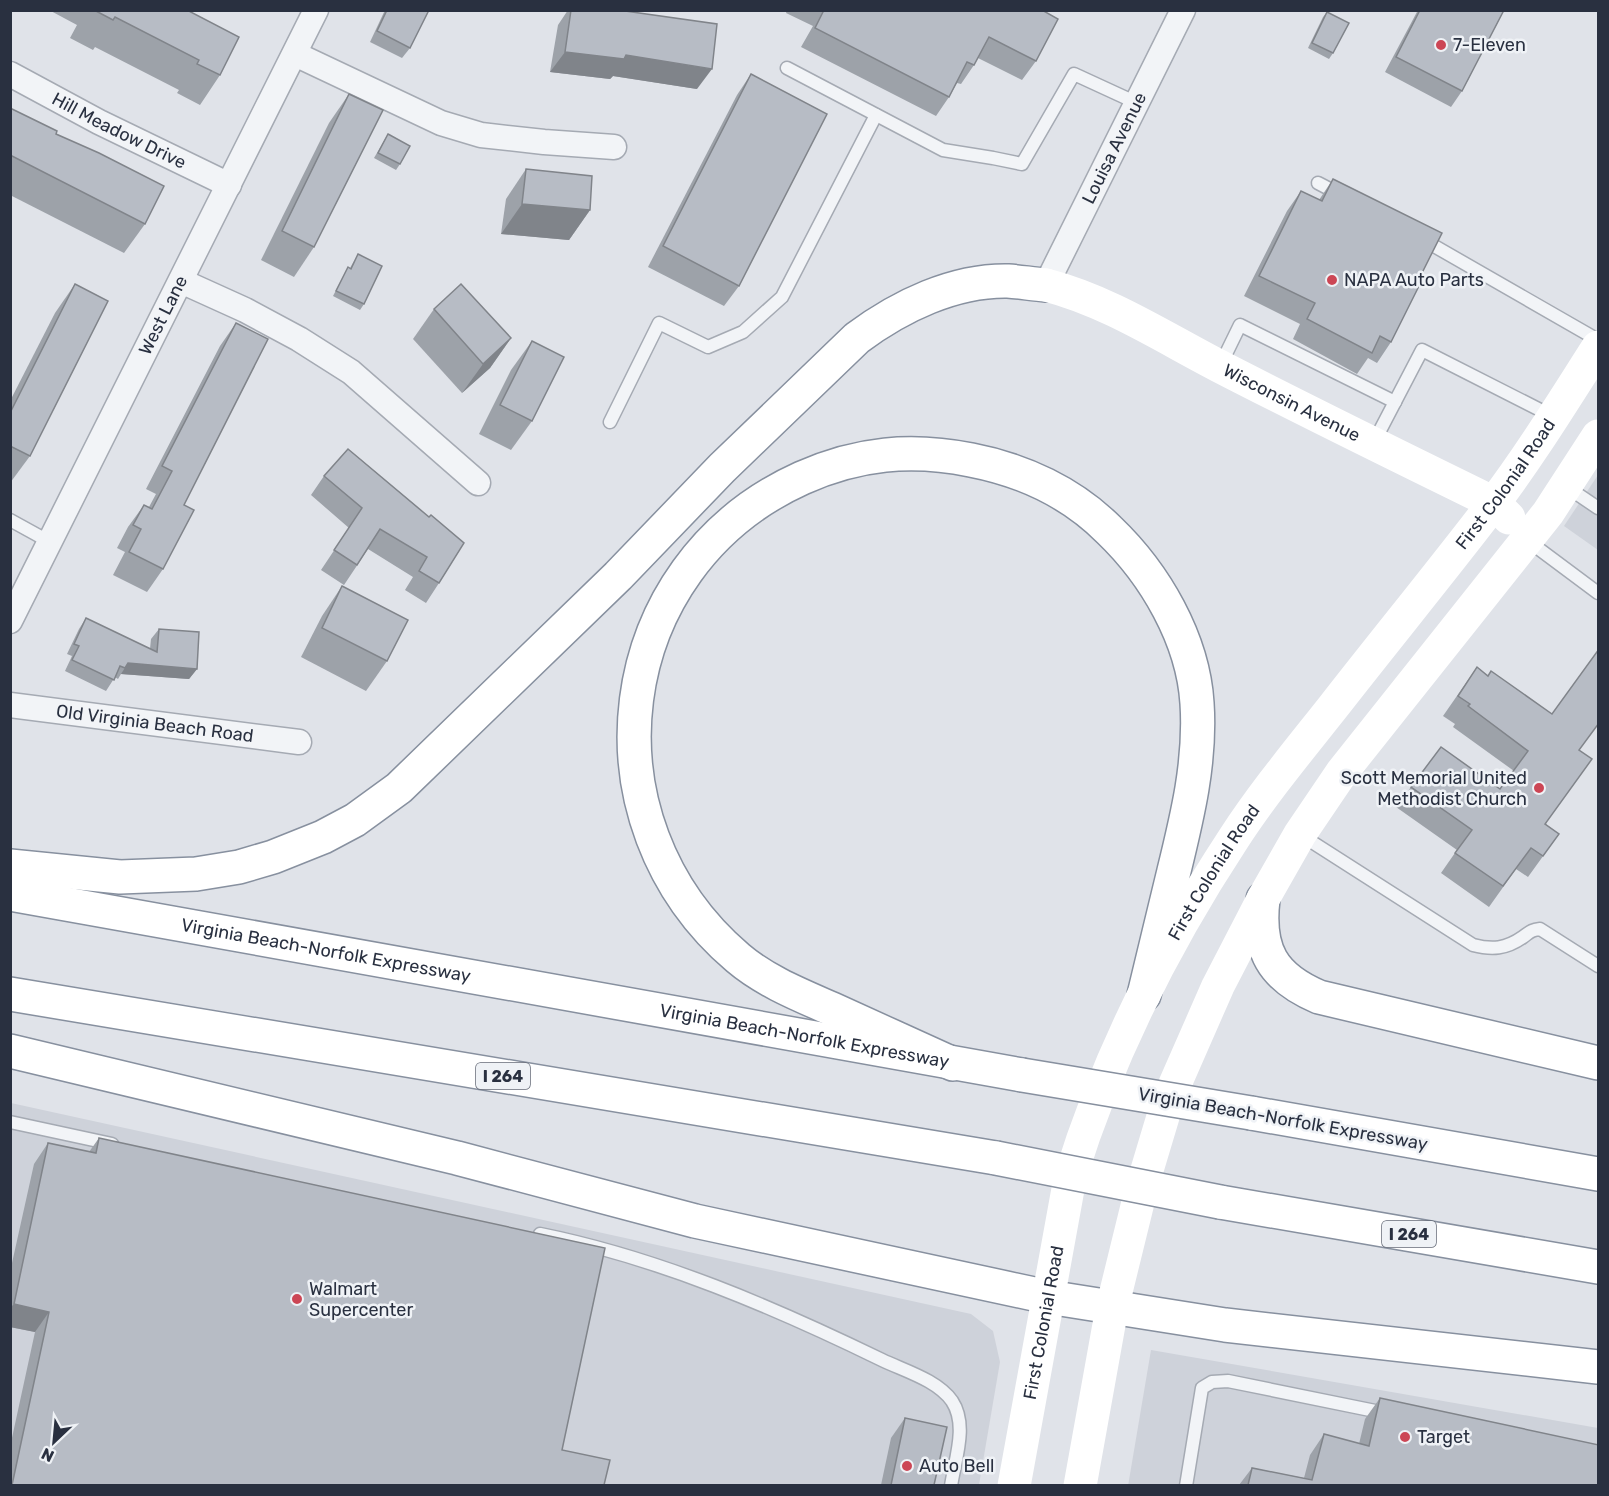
<svg xmlns="http://www.w3.org/2000/svg" width="1609" height="1496" font-family="Rubik,sans-serif">
<style>
.built{fill:#ced2da}
.lines{fill:none;stroke-linecap:round;stroke-linejoin:round}
.lane-casing{stroke:#a5aab3;stroke-width:15}
.street-casing{stroke:#a5aab3;stroke-width:27}
.highway-casing{stroke:#87909f;stroke-width:36}
.lane{stroke:#f2f4f7;stroke-width:12}
.street{stroke:#f2f4f7;stroke-width:24}
.secondary{stroke:#fff;stroke-width:33}
.highway{stroke:#fff;stroke-width:33}
.highway-bridge-casing{stroke:#87909f;stroke-width:36;stroke-linecap:butt}
.highway-bridge{stroke:#fff;stroke-width:33}
.wall{fill:#9da2a9}
.shaded-wall{fill:#80848a}
.building{fill:#b7bcc5;stroke:#80848a;stroke-width:1.5}
.poi-dot{fill:#cc4655;stroke:#eff2f6;stroke-width:2}
.labels{text-anchor:middle;dominant-baseline:central;stroke-width:5;stroke-linejoin:round;paint-order:stroke}
.shield{fill:#eff2f6;stroke:#646a77;stroke-width:1.5}
.shield-label{font-size:16px;font-weight:bold;fill:#293040}
.poi-label{font-size:18px;fill:#293040;stroke:#eff2f6;text-anchor:start}
.street-label{font-size:18px;fill:#293040;stroke:#eff2f6}
</style>
<rect width="100%" height="100%" fill="#e0e3e9"/>
<g class="built">
<path d="M1598,475V550L1564,526Z"/>
<path d="M11,1103L971,1314L993,1331L1000,1362L979,1485L11,1486Z"/>
<path d="M1151,1350L1598,1428V1485L1128,1486Z"/>
</g>
<g class="lines">
<defs>
<g id="lane">
<path d="M787,68L943,150L993,158L1022,164L1074,74L1137,103"/>
<path d="M1318,183L1341,195"/>
<path d="M1422,239L1598,340"/>
<path d="M1220,366L1240,325L1395,402"/>
<path d="M610,422L659,323L708,347L743,332L782,297L876,115"/>
<path d="M1374,442L1422,350L1552,416"/>
<path d="M1567,487L1598,508"/>
<path d="M10,520L50,542"/>
<path d="M1530,538L1539,549L1598,593"/>
<path d="M1301,835L1473,945C1492,950 1506,949 1523,937C1530,932 1531,930 1540,929L1598,966"/>
<path d="M10,1122L112,1144"/>
<path d="M540,1234C659,1258 773,1307 882,1360C905,1371 937,1380 952,1401C968,1425 955,1459 951,1486"/>
<path d="M1186,1486L1202,1388L1212,1382L1228,1381L1385,1413"/>
</g>
<g id="street">
<path d="M295,54L441,123L481,135L544,142L614,147"/>
<path id="s1" d="M10,74L99,122L229,185"/>
<path d="M181,281L245,310L299,339L351,372L478,483"/>
<path id="s2" d="M1046,285L1183,10"/>
<path id="s3" d="M10,621L316,10"/>
<path id="s4" d="M10,705L299,742"/>
</g>
<g id="highway">
<path d="M10,866L120,877L196,874L239,867L273,857L323,837L355,820L399,788L618,576L722,468L857,338C900,306 954,280 1008,281C1021,282 1033,284 1046,285"/>
<path id="s7" d="M10,894L1022,1075"/>
<path d="M1263,899C1257,950 1272,977 1319,997L1598,1063"/>
<path d="M10,994L996,1158"/>
<path d="M10,1051L457,1158L695,1221L1048,1297L1225,1325L1598,1367"/>
<path d="M953,1064C913,1046 872,1027 832,1009C800,995 765,981 738,958C577,821 607,566 802,478C858,453 911,448 971,460C1023,470 1072,493 1109,530C1155,574 1193,639 1197,703C1201,762 1187,818 1173,875C1163,915 1154,955 1144,995"/>
<path d="M1251,1113L1598,1174"/>
<path d="M1220,1202L1598,1267"/>
</g>
</defs>
<use href="#lane" class="lane-casing"/>
<use href="#street" class="street-casing"/>
<use href="#highway" class="highway-casing"/>
<use href="#lane" class="lane"/>
<use href="#street" class="street"/>
<g class="secondary">
<path id="s5" d="M1046,285C1108,301 1163,337 1219,366C1310,413 1402,458 1494,503L1509,518"/>
<path id="s6" d="M1014,1486L1070,1178C1107,1058 1165,943 1234,838C1264,792 1299,750 1333,707C1386,639 1441,572 1493,504C1531,454 1564,400 1598,347"/>
<path d="M1080,1486L1112,1308L1141,1190L1168,1100L1218,986L1263,899L1300,834L1342,772L1548,513L1598,436"/>
</g>
<use href="#highway" class="highway"/>
<defs>
<g id="highway-bridge">
<path d="M1022,1075L1251,1113"/>
<path d="M996,1158L1220,1202"/>
</g>
</defs>
<use href="#highway-bridge" class="highway-bridge-casing"/>
<use href="#highway-bridge" class="highway-bridge"/>
</g>
<g class="wall">
<path d="M49,10H187L220,75L200,105L177,93L179,90L95,47L93,50L70,38L77,25Z"/>
<path d="M385,10H429L410,48L402,58L370,42Z"/>
<path d="M568,10H618L697,89L613,76L610,79L550,72L558,25Z"/>
<path d="M787,10H1042L1036,61L1022,80L978,58L974,65L961,84L957,83L949,97L936,116L801,47L813,26L786,13Z"/>
<path d="M1418,10H1504L1462,91L1451,107L1385,72Z"/>
<path d="M1327,12L1333,53L1329,59L1308,48L1323,17Z"/>
<path d="M751,74L739,286L724,306L648,267L737,95Z"/>
<path d="M349,94L314,247L294,277L261,260L329,123Z"/>
<path d="M10,108L56,134L145,224L124,253L10,195Z"/>
<path d="M388,134L400,164L396,170L374,158Z"/>
<path d="M526,169L590,210L569,240L501,234L506,199Z"/>
<path d="M1333,179L1418,281L1391,342L1377,363L1368,358L1357,374L1293,339L1300,324L1244,296L1287,211L1301,191L1319,200Z"/>
<path d="M358,254L364,304L360,310L333,296L345,273L348,267L350,268Z"/>
<path d="M75,284L30,456L10,483V401L55,313Z"/>
<path d="M434,309L511,338L490,368L462,393L413,339Z"/>
<path d="M236,323L184,505L163,569L147,592L113,575L125,552L117,548L128,527L144,505L149,507L156,494L146,489L220,346Z"/>
<path d="M532,341V421L511,450L479,434L511,370Z"/>
<path d="M324,476L429,517L439,583L426,603L405,590L413,577L368,549L344,585L321,570L349,528L311,495Z"/>
<path d="M342,586L387,661L366,691L301,657L322,616Z"/>
<path d="M86,618L150,649L151,639L159,629L197,669L189,679L121,674L118,679L115,677L106,691L65,671L72,656L67,654L79,629Z"/>
<path d="M1477,667L1579,750L1546,824L1559,834L1528,877L1516,869L1489,907L1441,873L1457,850L1396,807L1411,787L1500,789L1514,771L1453,727L1455,724L1443,716Z"/>
<path d="M99,1138L562,1450L604,1485H10V1447L35,1332L10,1327V1272L34,1164L48,1143L89,1152Z"/>
<path d="M1380,1398L1599,1485H1239L1252,1468L1304,1478L1310,1455L1324,1434L1359,1444L1365,1419Z"/>
<path d="M905,1418L934,1485H881L891,1438Z"/>
</g>
<g class="shaded-wall">
<path d="M565,52L626,55L712,69L697,89L613,76L610,79L550,72Z"/>
<path d="M522,204L590,210L569,240L501,234Z"/>
<path d="M511,338L490,368L462,393L483,364Z"/>
<path d="M128,663L197,669L189,679L121,674Z"/>
<path d="M14,1304L49,1312L35,1332L10,1327V1308Z"/>
</g>
<g class="building">
<path d="M94,10H187L239,37L220,75L197,64L199,60L115,17L113,20Z"/>
<path d="M387,10H429L410,48L377,31Z"/>
<path d="M571,10H618L717,24L712,69L626,55L624,59L565,52Z"/>
<path d="M824,10H1042L1058,19L1036,61L989,37L974,65L967,62L949,97L815,28Z"/>
<path d="M1420,10H1504L1462,91L1396,57Z"/>
<path d="M1327,12L1349,23L1333,53L1312,43Z"/>
<path d="M751,74L827,114L739,286L663,246Z"/>
<path d="M349,94L383,110L314,247L282,231Z"/>
<path d="M10,108L57,131L56,134L99,153L164,186L145,224L10,155Z"/>
<path d="M388,134L410,146L400,164L378,153Z"/>
<path d="M526,169L592,176L590,210L522,204Z"/>
<path d="M1333,179L1442,233L1418,281L1421,282L1391,342L1380,336L1372,353L1307,319L1315,303L1259,276L1301,191L1322,201Z"/>
<path d="M358,254L382,266L364,304L336,291L348,267L351,269Z"/>
<path d="M75,284L108,301L30,456L10,446V413Z"/>
<path d="M461,284L511,338L483,364L434,309Z"/>
<path d="M236,323L268,339L184,505L194,510L163,569L129,552L141,529L133,525L144,505L152,509L172,471L162,466Z"/>
<path d="M532,341L564,357L532,421L500,405Z"/>
<path d="M348,449L429,517L431,515L464,543L439,583L419,571L427,557L380,529L357,565L334,550L362,508L324,476Z"/>
<path d="M342,586L408,620L387,661L322,628Z"/>
<path d="M86,618L157,652L159,629L199,632L197,669L128,663L125,668L120,666L114,680L72,660L79,646L74,644Z"/>
<path d="M1599,649V723L1579,750L1592,759L1545,824L1559,834L1543,856L1531,848L1503,886L1455,853L1472,830L1411,787L1441,747L1500,789L1528,751L1468,706L1470,704L1458,696L1477,667L1488,676L1491,671L1552,714Z"/>
<path d="M99,1138L605,1248L562,1450L610,1460L604,1485H12L49,1312L14,1304L48,1143L96,1153Z"/>
<path d="M1380,1398L1599,1445V1485H1248L1252,1468L1312,1480L1324,1434L1369,1446Z"/>
<path d="M905,1418L947,1427L934,1485H891Z"/>
</g>
<g class="poi-dot">
<circle cx="1441" cy="45" r="6"/>
<circle cx="1332" cy="280" r="6"/>
<circle cx="1539" cy="788" r="6"/>
<circle cx="297" cy="1299" r="6"/>
<circle cx="1405" cy="1437" r="6"/>
<circle cx="907" cy="1466" r="6"/>
</g>
<g class="labels">
<g class="shield">
<rect x="476" y="1063" width="54" height="26" rx="4.5"/>
<rect x="1382" y="1221" width="54" height="26" rx="4.5"/>
</g>
<g class="shield-label">
<text x="503" y="1076">I 264</text>
<text x="1409" y="1234">I 264</text>
</g>
<g class="poi-label">
<text x="1453" y="45">7-Eleven</text>
<text x="1344" y="280">NAPA Auto Parts</text>
<text x="1527" y="778" text-anchor="end">Scott Memorial United<tspan x="1527" dy="21">Methodist Church</tspan></text>
<text x="309" y="1289">Walmart<tspan x="309" dy="21">Supercenter</tspan></text>
<text x="1417" y="1437">Target</text>
<text x="919" y="1466">Auto Bell</text>
</g>
<g class="street-label">
<text stroke="none"><textPath href="#s1" startOffset="123">Hill Meadow Drive</textPath></text>
<text stroke="none"><textPath href="#s2" startOffset="153">Louisa Avenue</textPath></text>
<text stroke="none"><textPath href="#s3" startOffset="342">West Lane</textPath></text>
<text stroke="none"><textPath href="#s5" startOffset="273">Wisconsin Avenue</textPath></text>
<text stroke="none"><textPath href="#s6" startOffset="1138">First Colonial Road</textPath></text>
<text stroke="none"><textPath href="#s4" startOffset="146">Old Virginia Beach Road</textPath></text>
<text stroke="none"><textPath href="#s6" startOffset="652">First Colonial Road</textPath></text>
<text stroke="none"><textPath href="#s7" startOffset="321">Virginia Beach-Norfolk Expressway</textPath></text>
<text stroke="none"><textPath href="#s7" startOffset="807">Virginia Beach-Norfolk Expressway</textPath></text>
<text transform="translate(1283 1119) rotate(10)">Virginia Beach-Norfolk Expressway</text>
<text stroke="none"><textPath href="#s6" startOffset="166">First Colonial Road</textPath></text>
</g>
</g>
<rect width="1609" height="1496" fill="none" stroke="#293040" stroke-width="24"/>
<g transform="translate(54 1442) rotate(206)" stroke="#eff2f6" stroke-width="4.5" paint-order="stroke">
<path d="M0-4.5L10 22L0 15L-10 22Z" fill="#293040"/>
<text y="-9" font-size="16" font-weight="bold" text-anchor="middle" fill="#293040">N</text>
</g>
</svg>
